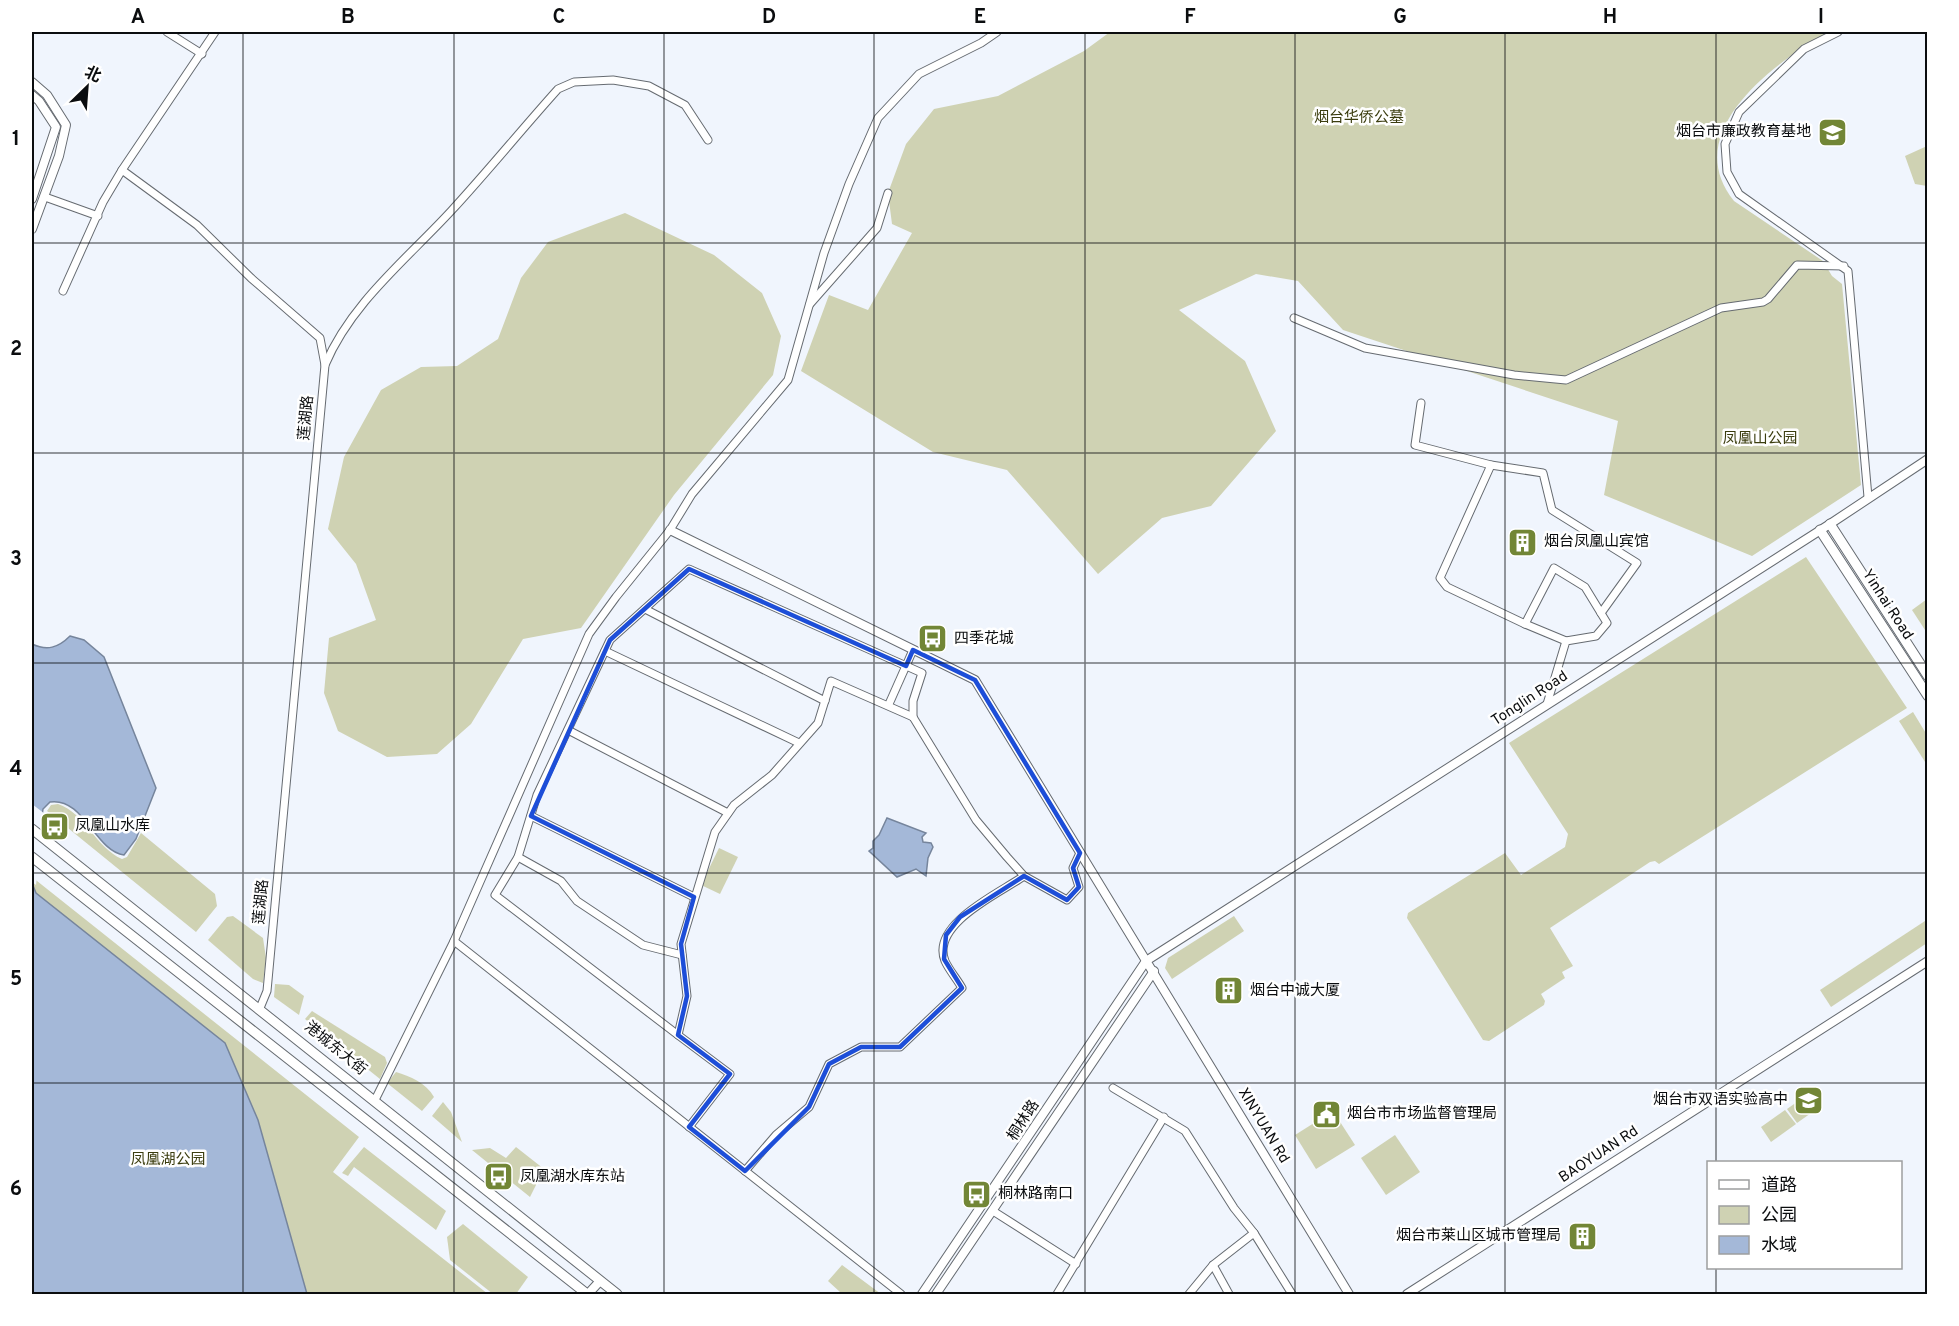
<svg xmlns="http://www.w3.org/2000/svg" width="1959" height="1326" font-family="Overpass,'Noto Sans SC',sans-serif">
<style>
.green{fill:#cfd2b3}
.water{fill:#a4b8d8;stroke:#76859c;stroke-width:1.5}
.pier{fill:#f0f5fd}
.lines{fill:none;stroke-linecap:round;stroke-linejoin:round}
.minor-casing{stroke:#666b71;stroke-width:9}
.tertiary-casing{stroke:#666b71;stroke-width:10}
.secondary-casing{stroke:#666b71;stroke-width:11}
.minor{stroke:#fff;stroke-width:7}
.tertiary{stroke:#fff;stroke-width:8}
.secondary{stroke:#fff;stroke-width:9}
.marked{fill:none;stroke:#1d4ed8;stroke-width:4.5;stroke-linejoin:round}
.grid{fill:none;stroke:#0b0d0f;stroke-width:1.5;stroke-opacity:0.55}
.labels{text-anchor:middle;dominant-baseline:central;stroke-width:5;stroke-linejoin:round;paint-order:stroke}
.park-label{font-size:15px;fill:#3b3d0f;stroke:#fff}
.poi-label{font-size:15px;fill:#0b0d0f;stroke:#fff;text-anchor:start}
.street-label{font-size:15px;fill:#0b0d0f;stroke:#fff}
.neatline{fill:none;stroke:#0b0d0f;stroke-width:2}
.grid-label{font-size:20px;text-anchor:middle;font-weight:bold;fill:#0b0d0f}
</style>
<rect width="100%" height="100%" fill="#f0f5fd"/>
<g class="green">
<path d="M1110,32H1829C1776,61 1678,132 1734,201L1823,261L1832,276L1842,284L1861,485L1752,556L1604,495L1618,421L1343,330L1298,281L1256,274L1179,310L1245,361L1276,431L1211,506L1162,518L1098,574L1007,470L933,452L801,371L829,295L868,310L912,233L892,224L888,193L906,144L934,109L998,96L1084,51Z"/>
<path d="M1927,146V186L1915,184L1905,156Z"/>
<path d="M625,213L714,255L762,293L781,336L773,375L674,495L581,628L523,639L471,724L437,754L387,757L338,731L324,693L329,638L376,620L356,564L328,529L344,457L381,390L421,367L457,366L498,339L521,278L548,242Z"/>
<path d="M1806,557L1907,708L1659,864L1655,861L1650,862L1550,928L1573,966L1562,972L1565,978L1541,994L1545,1001L1544,1005L1489,1041L1483,1040L1407,918L1408,913L1505,853L1521,875L1565,847L1568,834L1509,743Z"/>
<path d="M1927,599V633L1912,610Z"/>
<path d="M1913,712L1927,735V765L1899,721Z"/>
<path d="M58,804C85,813 96,848 122,859L127,857L141,833L215,894L217,906L196,932L47,811L51,805Z"/>
<path d="M719,848L738,857L720,894L701,885Z"/>
<path d="M32,877L359,1137L333,1172L488,1294H32Z"/>
<path d="M233,916L263,938L266,958L263,983L253,979L208,940L227,917Z"/>
<path d="M1234,916L1244,931L1172,979L1165,968L1168,958Z"/>
<path d="M1928,919L1927,943L1831,1007L1820,990Z"/>
<path d="M275,984L289,985L304,996L299,1015L274,997Z"/>
<path d="M312,1011L385,1057L387,1063L380,1079L305,1019Z"/>
<path d="M396,1072C410,1076 426,1083 434,1097L422,1111L387,1083Z"/>
<path d="M1811,1092L1821,1106L1797,1123L1787,1109Z"/>
<path d="M443,1102L451,1112L462,1142L432,1116Z"/>
<path d="M1785,1110L1796,1124L1771,1142L1761,1127Z"/>
<path d="M1333,1111L1355,1145L1316,1169L1295,1135Z"/>
<path d="M1395,1135L1420,1172L1386,1195L1361,1158Z"/>
<path d="M364,1147L446,1211L436,1230L354,1167L348,1176L342,1173Z"/>
<path d="M516,1147L544,1169L530,1197L472,1150L490,1148L506,1158Z"/>
<path d="M463,1224L528,1277L516,1294H493L450,1260L447,1237Z"/>
<path d="M842,1265L881,1294H838L840,1292L828,1281Z"/>
</g>
<g class="water">
<path d="M70,636L84,640L104,657L156,788L136,839L124,855C95,851 84,797 50,802L43,809L32,883L36,893L225,1043L258,1120L307,1294H32V644C47,651 58,648 70,636Z"/>
<path d="M887,818L926,833L922,837L923,842L931,843L933,847L928,858L926,876L916,869L897,877L869,851L873,848V841L879,835Z"/>
</g>
<path class="pier" d="M32,804L45,814L36,885L32,882Z"/>
<g class="lines">
<defs>
<g id="minor">
<path d="M167,32L202,54"/>
<path d="M215,32L122,170L197,225L251,278L320,338L325,365"/>
<path d="M1838,32L1804,49L1739,112L1725,144L1727,172L1739,194L1848,271L1868,497"/>
<path d="M45,197L98,216"/>
<path d="M63,291L103,202L122,170"/>
<path d="M810,304L877,228L888,193"/>
<path d="M1294,318L1365,348L1514,375L1566,380L1721,308L1763,302L1768,299L1797,265L1844,266"/>
<path d="M1421,403L1415,445L1491,465L1440,578L1447,587L1525,624L1554,568L1585,587L1607,623L1596,636L1566,641L1547,704"/>
<path d="M1491,465L1543,473L1552,510L1637,563L1601,613"/>
<path d="M645,609L825,701"/>
<path d="M1525,624L1566,641"/>
<path d="M605,651L799,743"/>
<path d="M889,704L913,650"/>
<path d="M568,730L728,813"/>
<path d="M531,816L694,897"/>
<path d="M518,857L561,881L577,901L643,945L682,955"/>
<path d="M454,941L589,634L616,597L670,530L692,494L788,380L824,253L849,184L878,118L919,74L981,43L997,32"/>
<path d="M260,1008L267,991L325,365C351,303 407,259 452,210C488,171 522,129 558,89L574,82L613,80L649,86L685,105L708,140"/>
<path d="M678,1035L495,895L518,857L537,795L610,640L689,569L922,673L913,701V717"/>
<path d="M1113,1088L1185,1131L1234,1208L1254,1233L1292,1294"/>
<path d="M375,1100L454,941L901,1294"/>
<path d="M689,1127L730,1074L678,1035L687,996L681,944L715,832L734,805L772,775L818,723L831,681L913,717L976,820L1007,857L1024,876L1067,900L1079,887L1073,868L1080,853"/>
<path d="M745,1171L776,1135L809,1107L829,1064L861,1047H900L962,988C957,979 949,970 945,961C930,924 1000,893 1024,876"/>
<path d="M993,1211L1076,1264"/>
<path d="M1213,1265L1229,1294"/>
<path d="M1057,1294L1164,1117"/>
<path d="M1189,1294L1213,1265L1254,1233"/>
</g>
<g id="tertiary">
<path d="M32,82L47,95L66,125L59,156L32,229"/>
<path d="M32,95L39,101L56,127L32,199"/>
<path d="M670,530L975,680L1349,1294"/>
<path d="M588,1294L600,1281"/>
<path d="M922,1294L1146,961L1830,524L1928,459"/>
<path d="M936,1294L1154,971"/>
<path d="M1407,1294L1928,961"/>
</g>
<g id="secondary">
<path d="M1830,524L1928,676"/>
<path d="M1820,530L1928,696"/>
<path d="M32,829L617,1294"/>
<path d="M32,857L587,1294"/>
</g>
</defs>
<use href="#minor" class="minor-casing"/>
<use href="#tertiary" class="tertiary-casing"/>
<use href="#secondary" class="secondary-casing"/>
<use href="#minor" class="minor"/>
<use href="#tertiary" class="tertiary"/>
<use href="#secondary" class="secondary"/>
</g>
<path class="marked" d="M689,569L906,666L913,650L975,680L1080,853L1073,868L1079,887L1067,900L1024,876L960,917L946,935L944,959L962,988L900,1047H861L829,1064L809,1107L745,1171L689,1127L730,1074L678,1035L687,996L681,944L694,897L531,816L610,640Z"/>
<path class="grid" d="M243,32V1294M454,32V1294M664,32V1294M874,32V1294M1085,32V1294M1295,32V1294M1505,32V1294M1716,32V1162M32,243H1928M32,453H1928M32,663H1928M32,873H1928M32,1083H1928M1716,1268V1294"/>
<defs>
<symbol id="university-square" viewBox="-11 -11 22 22"><rect x="-9" y="-9" width="18" height="18" rx="4" fill="#728636" stroke="#fff"/><path d="M0-5L7-2L0 1L-7-2ZM-4 1L0 2.5L4 1V4Q0 6-4 4Z" fill="#fff"/></symbol>
<symbol id="building-square" viewBox="-11 -11 22 22"><rect x="-9" y="-9" width="18" height="18" rx="4" fill="#728636" stroke="#fff"/><path d="M-4-6H4V6H1V3H-1V6H-4ZM-2.5-4.3h1.7v1.8h-1.7ZM.8-4.3h1.7v1.8H.8ZM-2.5-1h1.7V.8h-1.7ZM.8-1h1.7V.8H.8Z" fill="#fff"/></symbol>
<symbol id="bus-square" viewBox="-11 -11 22 22"><rect x="-9" y="-9" width="18" height="18" rx="4" fill="#728636" stroke="#fff"/><path d="M-5-6H5V4H4V6H2V4H-2V6H-4V4H-5ZM-3.5-4V0h7V-4ZM-3.5 1.2v1.5H-2V1.2ZM2 1.2v1.5H3.5V1.2Z" fill="#fff"/></symbol>
<symbol id="school-square" viewBox="-11 -11 22 22"><rect x="-9" y="-9" width="18" height="18" rx="4" fill="#728636" stroke="#fff"/><path d="M0-5L7-2L0 1L-7-2ZM-4 1L0 2.5L4 1V4Q0 6-4 4Z" fill="#fff"/></symbol>
<symbol id="civic-square" viewBox="-11 -11 22 22"><rect x="-9" y="-9" width="18" height="18" rx="4" fill="#728636" stroke="#fff"/><path d="M-.6-6.5H3V-4.5H.6V-3L4-1V1h2V6H-6V1h2V-1L-.6-3ZM-1.2 2.5V6h2.4V2.5Z" fill="#fff"/></symbol>
</defs>
<g fill-rule="evenodd">
<use href="#university-square" x="1816" y="116" width="33" height="33"/>
<use href="#building-square" x="1506" y="526" width="33" height="33"/>
<use href="#bus-square" x="916" y="622" width="33" height="33"/>
<use href="#bus-square" x="38" y="810" width="33" height="33"/>
<use href="#building-square" x="1212" y="974" width="33" height="33"/>
<use href="#school-square" x="1792" y="1084" width="33" height="33"/>
<use href="#civic-square" x="1310" y="1098" width="33" height="33"/>
<use href="#bus-square" x="482" y="1160" width="33" height="33"/>
<use href="#bus-square" x="960" y="1178" width="33" height="33"/>
<use href="#building-square" x="1566" y="1220" width="33" height="33"/>
</g>
<g class="labels">
<g class="park-label">
<text x="1359" y="118">烟台华侨公墓</text>
<text x="1760" y="439">凤凰山公园</text>
<text x="168" y="1160">凤凰湖公园</text>
</g>
<g class="poi-label">
<text x="1811" y="132" text-anchor="end">烟台市廉政教育基地</text>
<text x="1544" y="542">烟台凤凰山宾馆</text>
<text x="954" y="639">四季花城</text>
<text x="75" y="826">凤凰山水库</text>
<text x="1250" y="991">烟台中诚大厦</text>
<text x="1788" y="1100" text-anchor="end">烟台市双语实验高中</text>
<text x="1347" y="1114">烟台市市场监督管理局</text>
<text x="520" y="1177">凤凰湖水库东站</text>
<text x="998" y="1194">桐林路南口</text>
<text x="1561" y="1236" text-anchor="end">烟台市莱山区城市管理局</text>
</g>
<g class="street-label">
<text transform="translate(307 418) rotate(-85)">莲湖路</text>
<text transform="translate(1887 605) rotate(57)">Yinhai Road</text>
<text transform="translate(1530 699) rotate(-33)">Tonglin Road</text>
<text transform="translate(262 902) rotate(-85)">莲湖路</text>
<text transform="translate(335 1049) rotate(39)">港城东大街</text>
<text transform="translate(1024 1121) rotate(-57)">桐林路</text>
<text transform="translate(1263 1126) rotate(59)">XINYUAN Rd</text>
<text transform="translate(1599 1155) rotate(-33)">BAOYUAN Rd</text>
</g>
</g>
<rect width="1959" height="1326" fill="none" stroke="#ffffff" stroke-width="66"/>
<rect x="1707" y="1161" width="195" height="108" fill="#ffffff" stroke="#9d9e9f" stroke-width="1.5"/>
<rect x="1719" y="1180" width="30" height="9" fill="#ffffff" stroke="#9d9e9f" stroke-width="1.5"/>
<text x="1761" y="1191" font-size="18" fill="#0b0d0f">道路</text>
<rect x="1719" y="1206" width="30" height="18" fill="#cfd2b3" stroke="#9d9e9f" stroke-width="1.5"/>
<text x="1761" y="1221" font-size="18" fill="#0b0d0f">公园</text>
<rect x="1719" y="1236" width="30" height="18" fill="#a4b8d8" stroke="#9d9e9f" stroke-width="1.5"/>
<text x="1761" y="1251" font-size="18" fill="#0b0d0f">水域</text>
<g transform="translate(87 87) rotate(25)" stroke="#ffffff" stroke-width="4.5" paint-order="stroke">
<path d="M0-4.5L10 22L0 15L-10 22Z" fill="#0b0d0f"/>
<text y="-9" font-size="16" font-weight="bold" text-anchor="middle" fill="#0b0d0f">北</text>
</g>
<rect x="33" y="33" width="1893" height="1260" class="neatline"/>
<g class="grid-label">
<text x="138" y="23">A</text>
<text x="348" y="23">B</text>
<text x="559" y="23">C</text>
<text x="769" y="23">D</text>
<text x="980" y="23">E</text>
<text x="1190" y="23">F</text>
<text x="1400" y="23">G</text>
<text x="1610" y="23">H</text>
<text x="1821" y="23">I</text>
<text x="16" y="145">1</text>
<text x="16" y="355">2</text>
<text x="16" y="565">3</text>
<text x="16" y="775">4</text>
<text x="16" y="985">5</text>
<text x="16" y="1195">6</text>
</g>
</svg>
